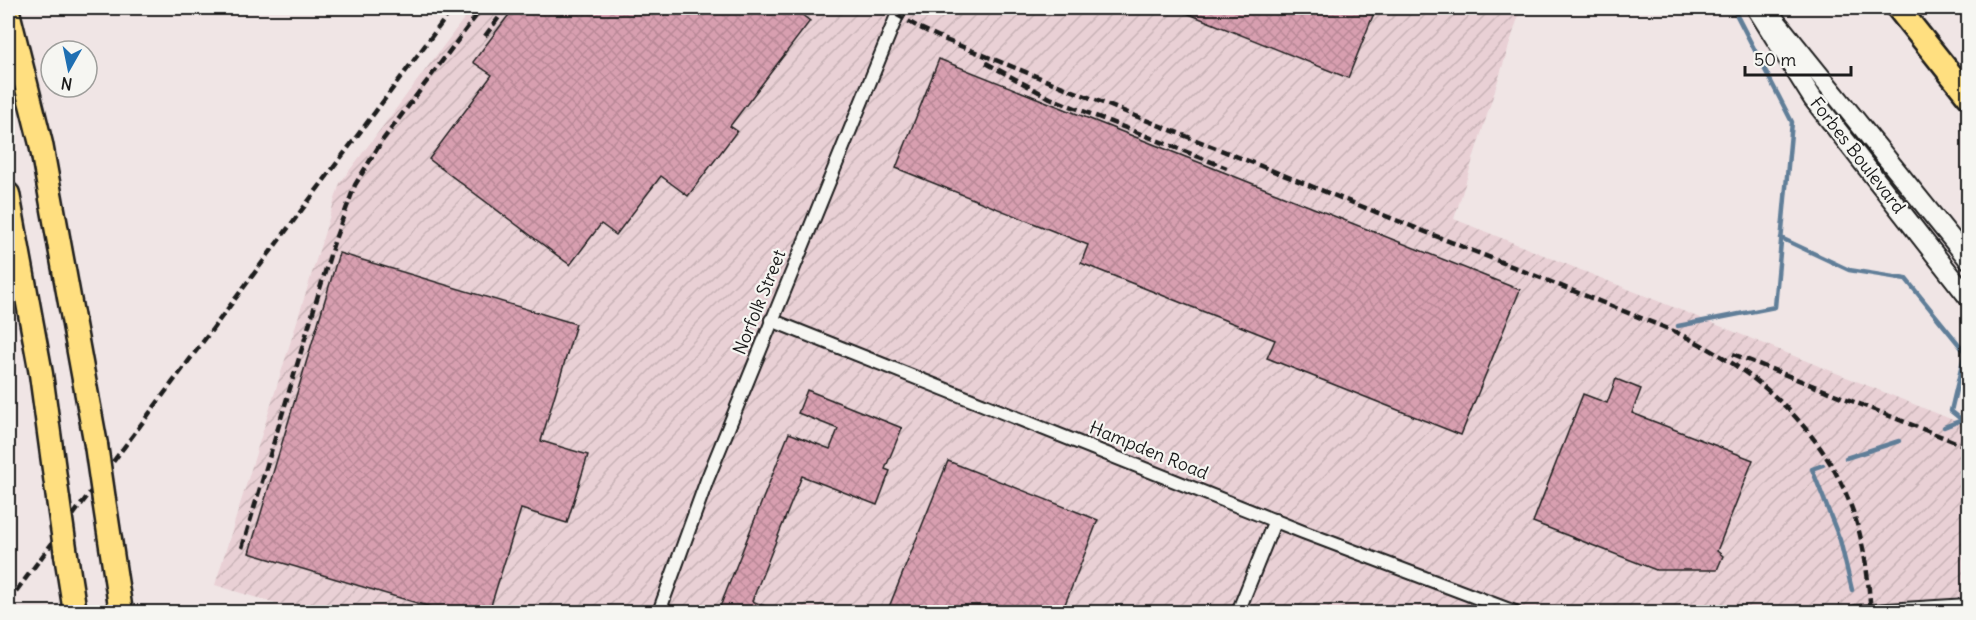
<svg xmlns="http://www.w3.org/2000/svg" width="1976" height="620" font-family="Delius,sans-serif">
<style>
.industrial{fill:url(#industrial-furrows)}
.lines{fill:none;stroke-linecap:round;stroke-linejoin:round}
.stream{stroke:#617e98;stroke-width:4.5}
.building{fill:url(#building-cross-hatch);stroke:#1c1c1c;stroke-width:1.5}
.street-casing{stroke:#1c1c1c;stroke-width:16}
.secondary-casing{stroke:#1c1c1c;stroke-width:22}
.highway-casing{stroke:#1c1c1c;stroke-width:27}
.street{stroke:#f6f6f2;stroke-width:12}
.secondary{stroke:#f6f6f2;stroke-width:18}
.highway{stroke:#ffdf80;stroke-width:22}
.rail{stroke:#1c1c1c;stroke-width:4.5;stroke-dasharray:9 4.5;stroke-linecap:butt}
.highway-bridge-casing{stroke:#1c1c1c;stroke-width:27;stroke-linecap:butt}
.highway-bridge{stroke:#ffdf80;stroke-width:22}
.labels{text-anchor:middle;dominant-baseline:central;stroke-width:4.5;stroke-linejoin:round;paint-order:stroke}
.street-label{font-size:18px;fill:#1c1c1c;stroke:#f6f6f2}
</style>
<defs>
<pattern id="industrial-furrows" width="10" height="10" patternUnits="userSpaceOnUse" patternTransform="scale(1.5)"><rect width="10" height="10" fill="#e9d0d5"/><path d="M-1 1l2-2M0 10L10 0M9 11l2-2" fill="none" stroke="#c7b2b6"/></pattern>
<pattern id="building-cross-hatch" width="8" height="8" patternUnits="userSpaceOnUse" patternTransform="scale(1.5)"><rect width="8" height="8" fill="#d89fb0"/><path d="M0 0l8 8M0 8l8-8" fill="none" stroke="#b98897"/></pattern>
</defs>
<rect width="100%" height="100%" fill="#f0e5e5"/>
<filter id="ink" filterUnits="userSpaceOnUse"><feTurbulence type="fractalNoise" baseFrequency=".0167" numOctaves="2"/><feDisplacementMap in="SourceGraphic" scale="12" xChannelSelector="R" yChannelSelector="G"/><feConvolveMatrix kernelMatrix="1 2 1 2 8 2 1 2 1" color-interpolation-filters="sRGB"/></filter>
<g filter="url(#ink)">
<path class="industrial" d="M472,8H1521L1454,219L1968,426V612H303L215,585L340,183Z"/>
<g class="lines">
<g class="stream">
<path d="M1781,238L1849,270L1906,279L1965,352L1951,411L1962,420L1968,418"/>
<path d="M1678,326L1775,307L1792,122L1733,8"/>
<path d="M1944,427L1962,420"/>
<path d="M1846,458L1899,441"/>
<path d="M1823,465L1812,469L1840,540L1852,590"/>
</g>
</g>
<g class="building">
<path d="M514,8H793L810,21L730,126L737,131L688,196L661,176L616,235L601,224L570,265L429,159L492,75L473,62Z"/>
<path d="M1174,8H1376L1348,78Z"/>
<path d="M939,59L1520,290L1461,435L1267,358L1275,340L1081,263L1088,245L896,168Z"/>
<path d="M339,253L576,324L541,441L588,455L567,523L521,509L489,612H447L249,553Z"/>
<path d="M1616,379L1641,389L1632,413L1753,460L1717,551L1723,556L1717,570H1656L1533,522L1583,394L1607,403Z"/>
<path d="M807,390L902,428L885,469L890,471L877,505L802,476L752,601L780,612H718L789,433L830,449L838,429L798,413Z"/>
<path d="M948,461L1098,520L1062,612H887Z"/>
</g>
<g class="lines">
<defs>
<g id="street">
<path d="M771,320L1303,532L1515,612"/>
<path d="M659,612L707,480L900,8"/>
<path d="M1238,612L1275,520"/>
<path d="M1855,612L1968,605"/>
</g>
<g id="secondary">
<path d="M1756,8L1813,99L1968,297"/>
<path d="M1771,15L1968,259"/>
</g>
<g id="highway">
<path d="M1898,8L1968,96"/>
<path d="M8,12L41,144L96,445"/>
<path d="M8,194L41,374L58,499"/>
<path d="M104,500L121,612"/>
<path d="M66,555L75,612"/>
</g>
</defs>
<use href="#street" class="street-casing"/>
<use href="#secondary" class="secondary-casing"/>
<use href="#highway" class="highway-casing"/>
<use href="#street" class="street"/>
<use href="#secondary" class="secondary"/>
<use href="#highway" class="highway"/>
<g class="rail">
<path d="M885,8L920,28L948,41L1671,330C1762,370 1841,443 1862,544C1867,566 1869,590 1871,612"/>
<path d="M485,36L506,8"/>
<path d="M986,63L1050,98L1227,168"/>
<path d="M1733,354L1968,447"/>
<path d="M242,548L334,242L355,185L382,141L482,8"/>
<path d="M8,602L453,8"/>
</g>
<defs>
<g id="highway-bridge">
<path d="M96,445L104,500"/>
<path d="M58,499L66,555"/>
</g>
</defs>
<use href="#highway-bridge" class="highway-bridge-casing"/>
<use href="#highway-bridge" class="highway-bridge"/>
</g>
</g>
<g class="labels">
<g class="street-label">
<text transform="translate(1858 155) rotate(52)">Forbes Boulevard</text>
<text transform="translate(759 302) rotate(-68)">Norfolk Street</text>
<text transform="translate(1149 450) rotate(22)">Hampden Road</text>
</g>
</g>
<rect width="1976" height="620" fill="none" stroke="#f6f6f2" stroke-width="30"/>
<rect x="15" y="15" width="1946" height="590" fill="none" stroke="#1c1c1c" stroke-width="2" filter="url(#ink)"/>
<g transform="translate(69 69) rotate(189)"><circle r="28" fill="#f6f6f2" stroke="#9f9f9c" stroke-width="1.5"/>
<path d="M0-4.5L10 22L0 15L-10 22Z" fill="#1f6fb2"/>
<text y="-9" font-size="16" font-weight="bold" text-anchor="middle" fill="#1c1c1c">N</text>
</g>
<path d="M1745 66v9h106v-9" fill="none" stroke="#1c1c1c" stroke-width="3"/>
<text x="1754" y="66" font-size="18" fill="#1c1c1c" stroke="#f6f6f2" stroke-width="4.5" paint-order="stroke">50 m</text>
</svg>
